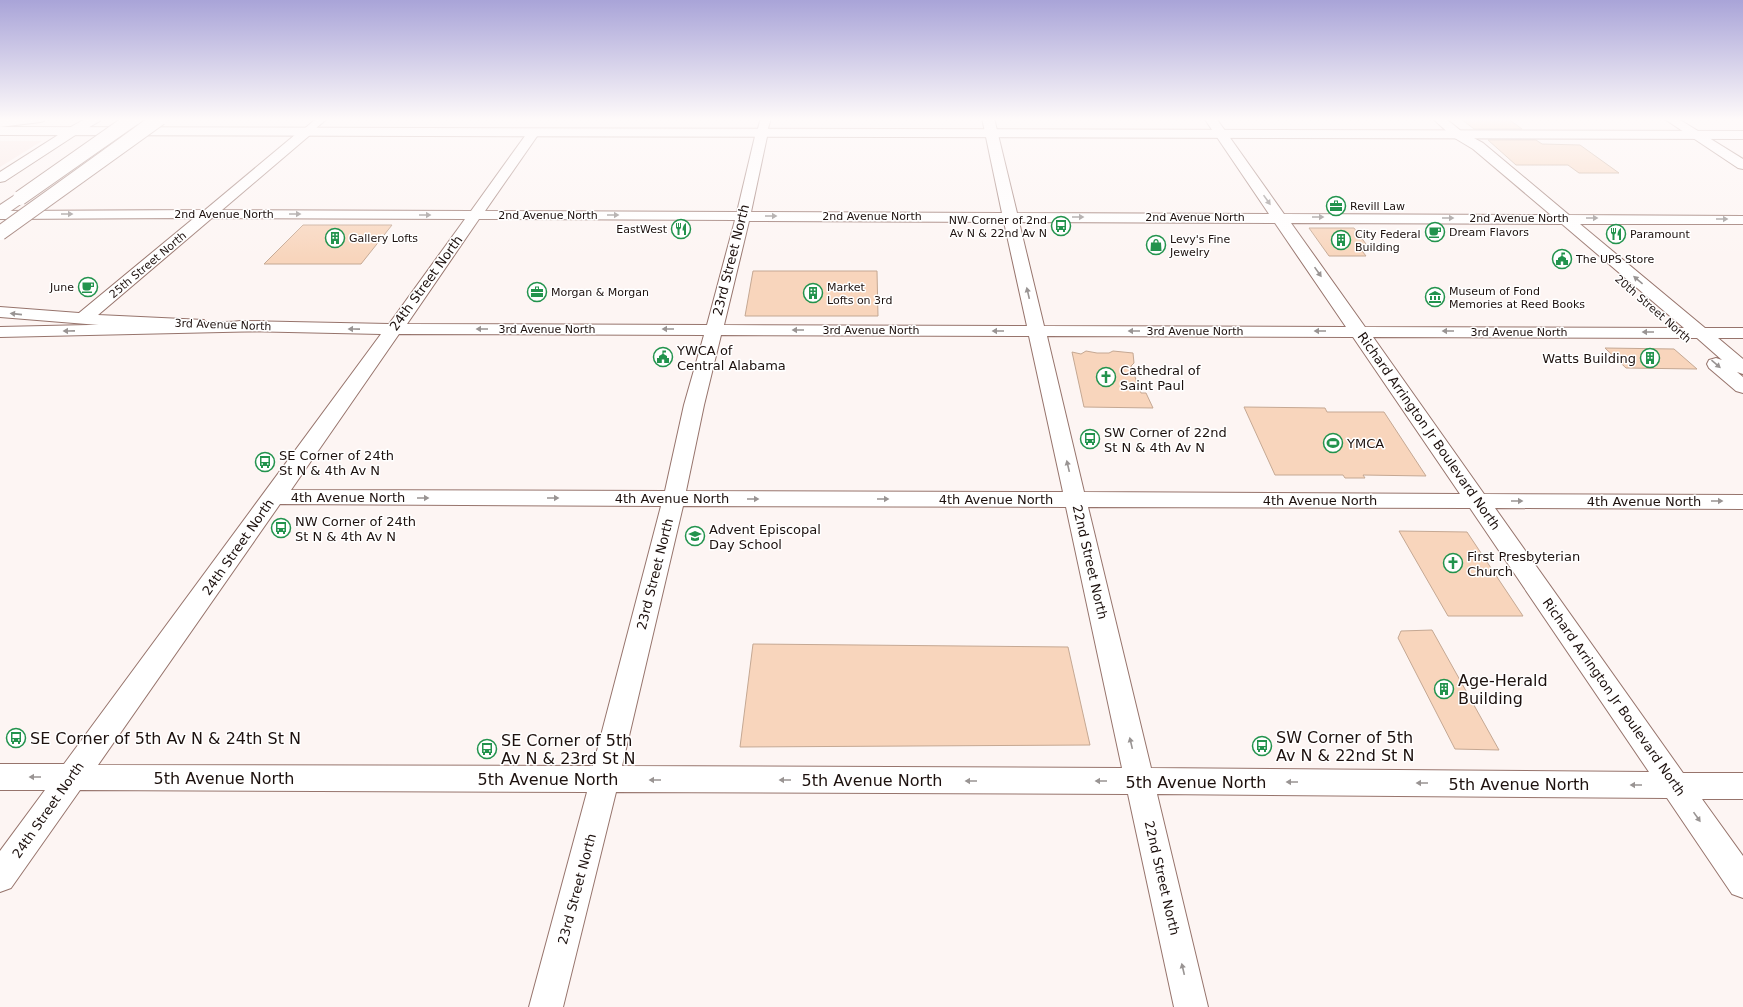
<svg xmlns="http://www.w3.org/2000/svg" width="1743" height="1007" font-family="'DejaVu Sans',sans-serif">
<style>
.built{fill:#f9e6e1}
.building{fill:#f8d5bc;stroke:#c5a893}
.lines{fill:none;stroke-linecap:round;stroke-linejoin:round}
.street-casing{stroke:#97746c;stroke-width:2}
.secondary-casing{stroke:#97746c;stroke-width:2}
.primary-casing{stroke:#97746c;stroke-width:2}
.highway-casing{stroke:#97746c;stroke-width:2}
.street{fill:#fff;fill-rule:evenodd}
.secondary{fill:#fff;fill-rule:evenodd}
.primary{fill:#fff;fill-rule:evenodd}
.highway{fill:#fff;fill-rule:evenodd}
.highway-bridge-casing{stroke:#97746c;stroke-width:16;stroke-linecap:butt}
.highway-bridge{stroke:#fff;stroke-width:14}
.oneway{fill:#999493}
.labels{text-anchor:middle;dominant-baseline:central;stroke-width:3;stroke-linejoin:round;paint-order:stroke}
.far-poi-label{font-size:11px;fill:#1d110e;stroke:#fff;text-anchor:start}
.far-street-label{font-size:11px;fill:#1d110e;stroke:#fff}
.street-label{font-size:13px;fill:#1d110e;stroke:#fff}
.poi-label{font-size:13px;fill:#1d110e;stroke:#fff;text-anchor:start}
.near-poi-label{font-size:16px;fill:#1d110e;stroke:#fff;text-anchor:start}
.near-street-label{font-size:16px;fill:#1d110e;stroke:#fff}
</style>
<rect width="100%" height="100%" fill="#fdf5f3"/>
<path class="built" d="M0,141H42L0,167Z"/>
<g class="building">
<path d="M1460,118H1507L1522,129H1474Z"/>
<path d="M1488,140H1536L1542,144L1580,145L1619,173H1579L1568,165H1516Z"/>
<path d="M303,225H392L361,264H264Z"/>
<path d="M1309,228H1354L1369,248L1359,247L1366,256H1329Z"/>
<path d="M753,271H877L878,316H745Z"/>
<path d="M1605,348L1674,349L1697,369L1626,368Z"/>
<path d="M1086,351L1097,353H1109L1113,351L1133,353L1134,363L1131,366L1141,393H1146L1153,408L1084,407L1072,352L1081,354Z"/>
<path d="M1244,407L1325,408L1327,412H1384L1426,476L1363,475L1365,478H1345L1343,475H1275Z"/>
<path d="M1399,531L1467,532L1523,616H1448Z"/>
<path d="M1432,630L1499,750L1455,749L1398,638L1401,631Z"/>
<path d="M753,644L1068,647L1090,745L740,747Z"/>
</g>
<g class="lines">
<defs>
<g id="street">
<path d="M317,118H328L309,134H303L301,132L303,130Z"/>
<path d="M761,118H771L767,132L762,135L757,132Z"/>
</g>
<g id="secondary">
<path d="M982,118H994L1017,213L1269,214L1204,118H1216L1284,214L1551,215L1473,149L1453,137L1432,118H1445L1461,131L1483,143L1569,215L1743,216V224H1580L1705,328H1743V338H1718L1743,359V374L1737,372L1743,377V393L1736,391L1709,368L1707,364L1709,360L1716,358L1722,360L1697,338L1373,337L1484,494L1743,495V509L1495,508L1683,773H1743V799H1702L1743,856V898L1732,894L1667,798L1157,794L1208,1007H1174L1128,794L616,792L563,1007H529L587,792L80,790L11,888L0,892V851L45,790H0V764H64L381,334L240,331L234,330L231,326L234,322L240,321L389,324L465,219L212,218L98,315L204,320L207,324L204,328L198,329L111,326L0,317V307L79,313L194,218L0,219V211L205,210L302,129H310L312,132L310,135L222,210L471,211L530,129H538L540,132L485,211L737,212L756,132L758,129H766L768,132L751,212L1002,213ZM479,219L735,220L707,325L407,324ZM749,221L1004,222L1027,326L724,325ZM1019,222L1275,223L1346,327L1044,326ZM1291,223L1562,224L1684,328L1365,327ZM399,334L704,335L684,405L665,491L291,490ZM721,335L1029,336L1063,492L686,491L704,405ZM1047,336L1353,337L1460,494L1084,492ZM280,504L661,506L593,766L98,765ZM683,506L1066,507L1122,768L622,766ZM1088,507L1470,508L1649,772L1151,768Z"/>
<path d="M1663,118H1677L1743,159V169L1738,168Z"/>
<path d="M73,127L77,128L79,131L77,134L5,181L0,182V172L69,128Z"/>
</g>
<path id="primary" d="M0,127L1743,131V139L0,135Z"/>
<g id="highway">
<path d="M12,118H46L44,121L40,122L0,127V119Z"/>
<path d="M87,118H102L100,121L77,134H69L67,131L69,128Z"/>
<path d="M20,194L25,195L27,198L25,201L5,215L0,216V205L15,195Z"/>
<path d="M262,321L268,322L271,326L268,330L262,331L0,337V327Z"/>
</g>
</defs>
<use href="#street" class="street-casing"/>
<use href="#secondary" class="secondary-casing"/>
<use href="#primary" class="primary-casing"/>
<use href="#highway" class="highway-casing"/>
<use href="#street" class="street"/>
<use href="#secondary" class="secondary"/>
<use href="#primary" class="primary"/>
<use href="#highway" class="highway"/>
<defs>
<g id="highway-bridge">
<path d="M20,198L134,118"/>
<path d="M0,233L160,118"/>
</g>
</defs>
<use href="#highway-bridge" class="highway-bridge-casing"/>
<use href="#highway-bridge" class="highway-bridge"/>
</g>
<defs><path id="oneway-solid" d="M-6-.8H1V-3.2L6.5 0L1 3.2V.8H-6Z"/></defs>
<g class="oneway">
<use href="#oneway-solid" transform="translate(1267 200) rotate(55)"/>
<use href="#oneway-solid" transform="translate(67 214)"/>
<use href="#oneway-solid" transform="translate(295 214)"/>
<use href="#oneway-solid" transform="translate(425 215)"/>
<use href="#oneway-solid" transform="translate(613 215)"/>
<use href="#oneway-solid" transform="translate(771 216)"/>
<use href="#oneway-solid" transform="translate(1078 217)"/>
<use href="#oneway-solid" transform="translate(1318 217)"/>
<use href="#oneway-solid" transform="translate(1448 218)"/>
<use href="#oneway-solid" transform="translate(1592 218)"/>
<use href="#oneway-solid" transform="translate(1722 219)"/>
<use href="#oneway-solid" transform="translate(1318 272) rotate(55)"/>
<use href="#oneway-solid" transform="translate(1638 280) rotate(-140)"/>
<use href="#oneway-solid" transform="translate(1028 293) rotate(-103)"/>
<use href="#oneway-solid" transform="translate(16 314) rotate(-174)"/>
<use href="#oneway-solid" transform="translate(354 329) rotate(-179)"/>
<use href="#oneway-solid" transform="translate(482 329) rotate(-180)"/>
<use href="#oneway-solid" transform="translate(668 329) rotate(-180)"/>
<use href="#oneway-solid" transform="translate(798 330) rotate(-180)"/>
<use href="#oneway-solid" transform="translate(69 331) rotate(179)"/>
<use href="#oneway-solid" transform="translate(998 331) rotate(-180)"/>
<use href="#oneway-solid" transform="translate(1134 331) rotate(180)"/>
<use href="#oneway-solid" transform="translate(1320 331) rotate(-180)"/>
<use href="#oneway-solid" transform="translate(1448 331) rotate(-180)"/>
<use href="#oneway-solid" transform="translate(1648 332) rotate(-180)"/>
<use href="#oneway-solid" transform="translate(1716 364) rotate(41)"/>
<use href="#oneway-solid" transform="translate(1068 466) rotate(-103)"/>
<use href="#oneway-solid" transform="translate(423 498)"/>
<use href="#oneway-solid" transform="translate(553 498)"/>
<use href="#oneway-solid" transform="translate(753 499)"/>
<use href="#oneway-solid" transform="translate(883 499)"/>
<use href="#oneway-solid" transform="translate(1517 501)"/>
<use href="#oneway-solid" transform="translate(1717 501)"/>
<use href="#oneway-solid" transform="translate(1131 743) rotate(-103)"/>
<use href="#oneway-solid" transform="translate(35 777) rotate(-180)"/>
<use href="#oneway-solid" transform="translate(655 780) rotate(-180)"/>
<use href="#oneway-solid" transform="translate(785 780) rotate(-180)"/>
<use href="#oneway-solid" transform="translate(971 781) rotate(-180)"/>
<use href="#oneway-solid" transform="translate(1101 781) rotate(-180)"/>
<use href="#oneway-solid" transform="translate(1292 782) rotate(-180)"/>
<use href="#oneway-solid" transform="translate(1422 783) rotate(-180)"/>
<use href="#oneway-solid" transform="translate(1636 785) rotate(-180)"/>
<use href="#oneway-solid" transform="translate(1697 817) rotate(55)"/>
<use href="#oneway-solid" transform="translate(1183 969) rotate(-103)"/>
</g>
<linearGradient id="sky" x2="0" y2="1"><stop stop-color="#a9a4d8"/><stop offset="0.46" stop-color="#fefafa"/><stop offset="1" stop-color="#fefafa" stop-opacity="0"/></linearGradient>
<rect width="1743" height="259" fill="url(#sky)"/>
<defs>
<symbol id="office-ring" viewBox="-11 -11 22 22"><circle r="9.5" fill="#fff" stroke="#22934d" stroke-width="1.5"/><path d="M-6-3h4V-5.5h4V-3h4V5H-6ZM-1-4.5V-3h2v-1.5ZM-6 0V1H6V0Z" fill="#22934d"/></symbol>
<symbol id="bus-ring" viewBox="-11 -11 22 22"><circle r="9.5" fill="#fff" stroke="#22934d" stroke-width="1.5"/><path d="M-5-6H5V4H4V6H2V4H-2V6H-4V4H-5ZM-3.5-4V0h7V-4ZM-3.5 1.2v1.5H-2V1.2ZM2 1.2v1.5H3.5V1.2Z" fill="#22934d"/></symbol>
<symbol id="restaurant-ring" viewBox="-11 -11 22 22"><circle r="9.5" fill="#fff" stroke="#22934d" stroke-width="1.5"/><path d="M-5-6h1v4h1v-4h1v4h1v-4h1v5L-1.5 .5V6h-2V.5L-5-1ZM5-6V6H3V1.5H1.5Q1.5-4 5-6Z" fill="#22934d"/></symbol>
<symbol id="cafe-ring" viewBox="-11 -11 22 22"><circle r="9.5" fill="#fff" stroke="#22934d" stroke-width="1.5"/><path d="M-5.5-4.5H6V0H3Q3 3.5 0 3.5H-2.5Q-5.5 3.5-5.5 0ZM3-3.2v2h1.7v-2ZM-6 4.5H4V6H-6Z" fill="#22934d"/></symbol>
<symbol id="building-ring" viewBox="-11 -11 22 22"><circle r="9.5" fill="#fff" stroke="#22934d" stroke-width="1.5"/><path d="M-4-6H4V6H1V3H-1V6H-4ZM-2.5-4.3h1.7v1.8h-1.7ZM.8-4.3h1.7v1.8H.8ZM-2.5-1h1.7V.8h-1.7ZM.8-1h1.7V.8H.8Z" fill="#22934d"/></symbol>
<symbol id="shop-ring" viewBox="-11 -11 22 22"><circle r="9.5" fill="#fff" stroke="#22934d" stroke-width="1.5"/><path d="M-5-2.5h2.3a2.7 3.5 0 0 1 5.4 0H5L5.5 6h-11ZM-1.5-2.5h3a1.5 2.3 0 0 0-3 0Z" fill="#22934d"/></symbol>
<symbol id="civic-ring" viewBox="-11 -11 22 22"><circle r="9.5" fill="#fff" stroke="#22934d" stroke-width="1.5"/><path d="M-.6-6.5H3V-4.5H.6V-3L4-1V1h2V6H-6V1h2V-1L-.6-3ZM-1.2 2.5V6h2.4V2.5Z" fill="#22934d"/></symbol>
<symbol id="museum-ring" viewBox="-11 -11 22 22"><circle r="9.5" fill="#fff" stroke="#22934d" stroke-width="1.5"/><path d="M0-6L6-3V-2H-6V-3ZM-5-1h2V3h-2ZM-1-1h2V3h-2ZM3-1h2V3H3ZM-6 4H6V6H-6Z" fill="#22934d"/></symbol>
<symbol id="church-ring" viewBox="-11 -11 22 22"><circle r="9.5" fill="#fff" stroke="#22934d" stroke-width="1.5"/><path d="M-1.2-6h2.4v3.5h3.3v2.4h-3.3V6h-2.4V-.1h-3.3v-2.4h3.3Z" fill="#22934d"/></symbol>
<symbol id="stadium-ring" viewBox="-11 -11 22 22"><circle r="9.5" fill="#fff" stroke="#22934d" stroke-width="1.5"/><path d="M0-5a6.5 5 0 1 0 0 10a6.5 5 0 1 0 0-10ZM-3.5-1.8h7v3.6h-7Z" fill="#22934d"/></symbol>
<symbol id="school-ring" viewBox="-11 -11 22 22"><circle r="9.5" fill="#fff" stroke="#22934d" stroke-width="1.5"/><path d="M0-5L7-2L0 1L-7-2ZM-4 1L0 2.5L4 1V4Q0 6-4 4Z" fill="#22934d"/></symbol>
</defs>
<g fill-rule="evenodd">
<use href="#office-ring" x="1325" y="195" width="22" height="22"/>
<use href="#bus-ring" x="1050" y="215" width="22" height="22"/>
<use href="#restaurant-ring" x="670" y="218" width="22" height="22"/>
<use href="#cafe-ring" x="1424" y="221" width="22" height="22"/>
<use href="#restaurant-ring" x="1605" y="223" width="22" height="22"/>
<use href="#building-ring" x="324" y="227" width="22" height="22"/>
<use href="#building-ring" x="1330" y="229" width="22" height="22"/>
<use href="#shop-ring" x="1145" y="234" width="22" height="22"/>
<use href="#civic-ring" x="1551" y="248" width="22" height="22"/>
<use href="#cafe-ring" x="77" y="276" width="22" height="22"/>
<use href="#office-ring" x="526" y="281" width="22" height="22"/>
<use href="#building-ring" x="802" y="282" width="22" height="22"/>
<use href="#museum-ring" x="1424" y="286" width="22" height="22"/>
<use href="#civic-ring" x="652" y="346" width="22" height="22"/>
<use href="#building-ring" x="1639" y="347" width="22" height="22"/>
<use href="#church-ring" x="1095" y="366" width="22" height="22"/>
<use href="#bus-ring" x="1079" y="428" width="22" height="22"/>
<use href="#stadium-ring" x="1322" y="432" width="22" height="22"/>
<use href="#bus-ring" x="254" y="451" width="22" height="22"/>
<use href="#bus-ring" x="270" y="517" width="22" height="22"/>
<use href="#school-ring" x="684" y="525" width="22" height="22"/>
<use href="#church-ring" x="1442" y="552" width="22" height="22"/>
<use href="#building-ring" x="1433" y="678" width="22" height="22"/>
<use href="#bus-ring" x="5" y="727" width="22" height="22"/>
<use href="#bus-ring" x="1251" y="735" width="22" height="22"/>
<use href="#bus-ring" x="476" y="738" width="22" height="22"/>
</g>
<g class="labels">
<g class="far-poi-label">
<text x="1350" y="206">Revill Law</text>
<text x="1047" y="220" text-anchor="end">NW Corner of 2nd<tspan x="1047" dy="13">Av N &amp; 22nd Av N</tspan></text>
<text x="667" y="229" text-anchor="end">EastWest</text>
<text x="1449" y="232">Dream Flavors</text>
<text x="1355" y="234">City Federal<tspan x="1355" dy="13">Building</tspan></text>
<text x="1630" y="234">Paramount</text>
<text x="349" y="238">Gallery Lofts</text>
<text x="1170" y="239">Levy's Fine<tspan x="1170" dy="13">Jewelry</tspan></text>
<text x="1576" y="259">The UPS Store</text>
<text x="74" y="287" text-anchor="end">June</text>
<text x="827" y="287">Market<tspan x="827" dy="13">Lofts on 3rd</tspan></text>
<text x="1449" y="291">Museum of Fond<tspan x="1449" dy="13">Memories at Reed Books</tspan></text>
<text x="551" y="292">Morgan &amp; Morgan</text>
</g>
<g class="far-street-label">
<text x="224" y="214">2nd Avenue North</text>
<text x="548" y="215">2nd Avenue North</text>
<text x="872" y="216">2nd Avenue North</text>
<text x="1195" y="217">2nd Avenue North</text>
<text x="1519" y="218">2nd Avenue North</text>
<text transform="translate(148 265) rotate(-40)">25th Street North</text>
<text transform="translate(1653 309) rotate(41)">20th Street North</text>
<text transform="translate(223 325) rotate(2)">3rd Avenue North</text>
<text x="547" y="329">3rd Avenue North</text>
<text x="871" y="330">3rd Avenue North</text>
<text x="1195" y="331">3rd Avenue North</text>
<text x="1519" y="332">3rd Avenue North</text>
</g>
<g class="street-label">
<text transform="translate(731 260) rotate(-76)">23rd Street North</text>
<text transform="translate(426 283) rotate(-54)">24th Street North</text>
<text transform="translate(1429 431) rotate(55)">Richard Arrington Jr Boulevard North</text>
<text x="348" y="497">4th Avenue North</text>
<text x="672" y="498">4th Avenue North</text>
<text x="996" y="499">4th Avenue North</text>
<text x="1320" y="500">4th Avenue North</text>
<text x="1644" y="501">4th Avenue North</text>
<text transform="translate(238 547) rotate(-55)">24th Street North</text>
<text transform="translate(1090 562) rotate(77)">22nd Street North</text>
<text transform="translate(655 574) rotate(-76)">23rd Street North</text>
<text transform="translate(1614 697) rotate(55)">Richard Arrington Jr Boulevard North</text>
<text transform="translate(48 810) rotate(-55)">24th Street North</text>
<text transform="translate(1162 878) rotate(77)">22nd Street North</text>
<text transform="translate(577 889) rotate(-75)">23rd Street North</text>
</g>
<g class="poi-label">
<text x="677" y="350">YWCA of<tspan x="677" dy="15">Central Alabama</tspan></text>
<text x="1636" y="358" text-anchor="end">Watts Building</text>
<text x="1120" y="370">Cathedral of<tspan x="1120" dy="15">Saint Paul</tspan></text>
<text x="1104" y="432">SW Corner of 22nd<tspan x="1104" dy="15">St N &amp; 4th Av N</tspan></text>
<text x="1347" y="443">YMCA</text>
<text x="279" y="455">SE Corner of 24th<tspan x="279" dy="15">St N &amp; 4th Av N</tspan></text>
<text x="295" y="521">NW Corner of 24th<tspan x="295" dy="15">St N &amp; 4th Av N</tspan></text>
<text x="709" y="529">Advent Episcopal<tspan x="709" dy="15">Day School</tspan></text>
<text x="1467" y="556">First Presbyterian<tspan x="1467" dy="15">Church</tspan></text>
</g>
<g class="near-poi-label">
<text x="1458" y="680">Age-Herald<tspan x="1458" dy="18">Building</tspan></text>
<text x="1276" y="737">SW Corner of 5th<tspan x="1276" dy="18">Av N &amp; 22nd St N</tspan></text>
<text x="30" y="738">SE Corner of 5th Av N &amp; 24th St N</text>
<text x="501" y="740">SE Corner of 5th<tspan x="501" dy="18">Av N &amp; 23rd St N</tspan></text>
</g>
<g class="near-street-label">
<text x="224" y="778">5th Avenue North</text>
<text x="548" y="779">5th Avenue North</text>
<text x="872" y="780">5th Avenue North</text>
<text x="1196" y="782">5th Avenue North</text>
<text x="1519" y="784">5th Avenue North</text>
</g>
</g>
</svg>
